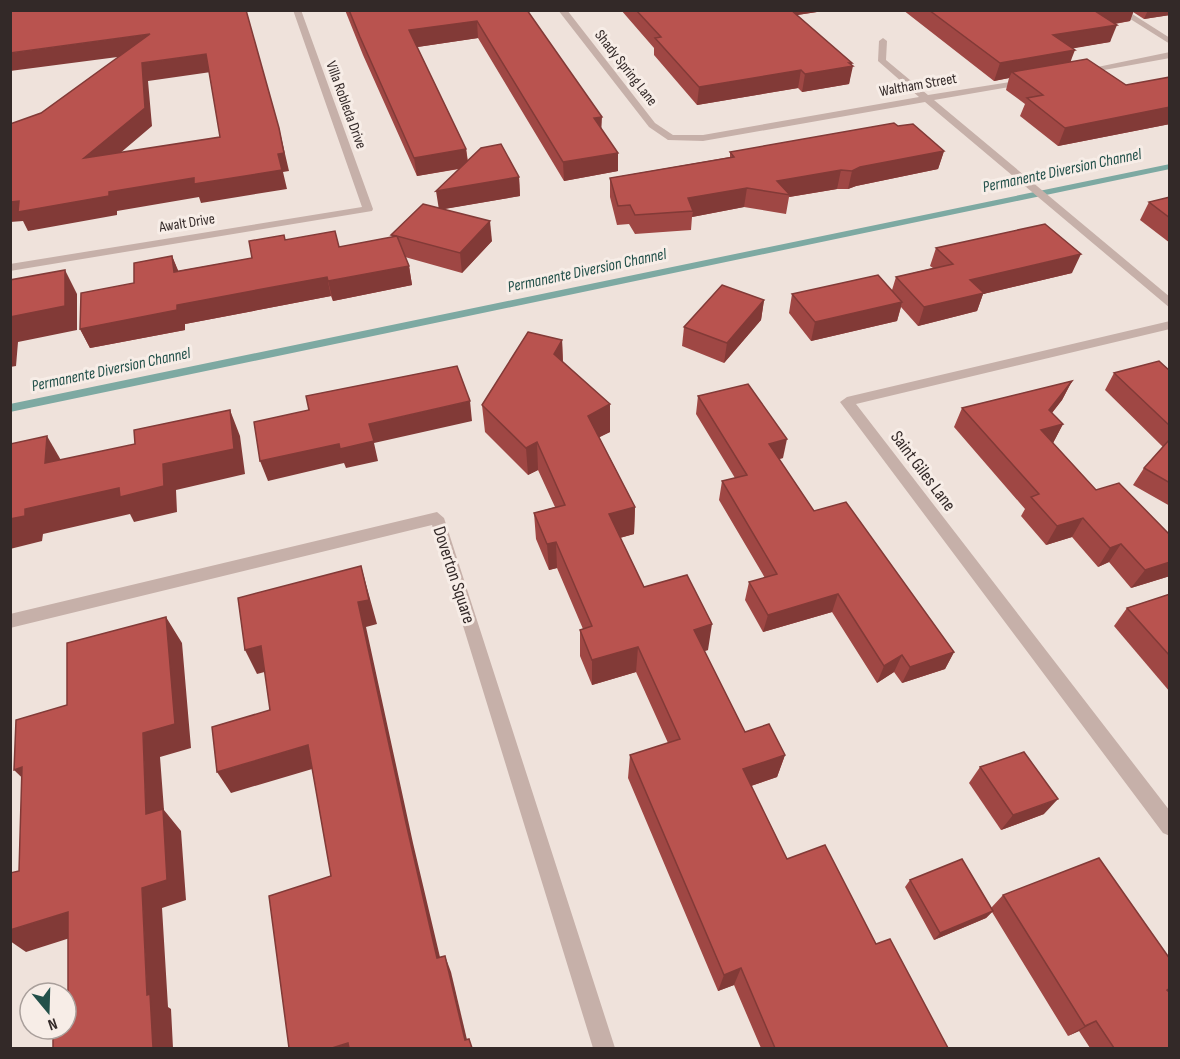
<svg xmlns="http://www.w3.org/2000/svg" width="1180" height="1059" font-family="'Sofia Sans Condensed',sans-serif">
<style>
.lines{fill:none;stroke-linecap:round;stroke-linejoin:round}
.stream{fill:#7da9a2;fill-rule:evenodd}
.minor{fill:#c6b0a9;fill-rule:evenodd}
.wall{fill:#9f4744}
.shaded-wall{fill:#823a37}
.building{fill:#b9534f;stroke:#823a37;stroke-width:1.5;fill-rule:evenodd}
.labels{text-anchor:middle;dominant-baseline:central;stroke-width:6;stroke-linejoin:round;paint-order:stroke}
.far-street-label{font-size:15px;fill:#332928;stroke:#f7ede7}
.far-water-label{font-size:16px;font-style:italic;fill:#22504a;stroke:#f7ede7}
.street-label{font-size:18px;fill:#332928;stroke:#f7ede7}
</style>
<rect width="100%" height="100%" fill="#efe2db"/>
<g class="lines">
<path class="stream" d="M1170,164V169L10,412V404Z"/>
<g class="minor">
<path d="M293,10H301L373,209L372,211L10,271V264L362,207Z"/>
<path d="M558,10H567L655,123L673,135H703L919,97L878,61L879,41L883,38L887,41L886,60L928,95L1029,79V83L1026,84L934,100L1170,297V308L925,102L703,141L668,140L649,127Z"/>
<path d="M1116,10H1126L1170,38V44Z"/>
<path d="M1170,52V58L1082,74L1078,71Z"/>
<path d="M1170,321V329L856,404L1170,811V836L1163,833L840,402L847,397Z"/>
<path d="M437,512L444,518L615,1048H593L432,525L10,628V614Z"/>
</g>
</g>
<g class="wall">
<path d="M345,10H527L601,128L618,171L564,181L478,38L417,47L466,149L468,161L519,177L520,196L443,209L492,241L462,273L405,257L409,266L412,285L333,301L331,296L185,324V330L90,348L80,329L134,283L172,256L178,271L252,258L285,240L339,247L392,237L391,235L439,208L459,169L417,176L363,55Z"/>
<path d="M621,10H830L797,15L852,65L849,84L802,92L798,88L697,105L654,55V48Z"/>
<path d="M903,10H1170V15L1144,19L1133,12L1130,21L1115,24L1110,42L1072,48L1071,61L1126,85L1170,77V124L1058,146L1020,116L1025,104L1006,90L1009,78L994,81Z"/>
<path d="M898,126L944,151L938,169L856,186L848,189H837L789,197L786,214L744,207L692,217L691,230L635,234L629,224L617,225L610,197V178L730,157V152Z"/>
<path d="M1170,197V243L1140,220L1149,202Z"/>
<path d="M936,248L1072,273L983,294L977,311L918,326L901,307L897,321L811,341L789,313L792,294L892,290L896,277L933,268L930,266Z"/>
<path d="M764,300L761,320L724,363L682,346L684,327Z"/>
<path d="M562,340L563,362L610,432L599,437L635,507L634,534L620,538L644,587L708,650L704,651L745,732L785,755L777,777L751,786L787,859L876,944L948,1048H761L734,985L718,991L628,778L630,755L668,743L636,672L592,685L580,656V630L583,629L557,568L549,570L536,539L534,513L555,507L538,470L528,475L485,432L482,405Z"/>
<path d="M1170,371V506L1133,485L1144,468L1163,447L1105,390L1114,373Z"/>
<path d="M1072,381L1062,400L1052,413L1063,424L1053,443L1096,490L1170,535V576L1131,588L1109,562L1098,567L1072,537L1046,545L1021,516L1025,509L954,427L962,408Z"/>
<path d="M698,396L783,458L779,459L814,511L954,652L945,669L902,683L894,672L877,683L832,612L763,632L745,600L749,582L765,578L719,500L722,481L735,478L696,414Z"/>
<path d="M1170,594V692L1114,626L1127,608Z"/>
<path d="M980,767L1044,814L1001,830L969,783Z"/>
<path d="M910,880L991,908L1003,895L1170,959V991H1168L1170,1048H1090L1079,1031L1068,1036L992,912L986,918L934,940L905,887Z"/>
</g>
<g class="shaded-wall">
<path d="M779,10H830L778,18Z"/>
<path d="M1098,10H1134L1130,21L1088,28L1095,11Z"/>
<path d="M1148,10H1170V15L1144,19Z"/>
<path d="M477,21L478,38L411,48L409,30Z"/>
<path d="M1117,25L1110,42L1047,53L1053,35Z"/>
<path d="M150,34L156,52L10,71V53Z"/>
<path d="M1075,50L1068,68L1012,72L1009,78L994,81L1000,63Z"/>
<path d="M206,54L211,72L148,81L152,126L92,177L84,158L142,63Z"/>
<path d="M852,63L851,67L853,66L849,84L802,92L805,74Z"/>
<path d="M801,70L798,88L697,105L699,87Z"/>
<path d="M1170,107V124L1058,146L1065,128Z"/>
<path d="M602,117L601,135L594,118Z"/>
<path d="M279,128L289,171L283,172L287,189L201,203L199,197L117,211V215L28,231L23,221L10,222V202L109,192L278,154Z"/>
<path d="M466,149L468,167L417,176L414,158Z"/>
<path d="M944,151L938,169L856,186L848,189L852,171L860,167Z"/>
<path d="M618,153V171L564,181L563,162Z"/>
<path d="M841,170L837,189L789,197L790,195L777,181Z"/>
<path d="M519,177L520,196L439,210L436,191Z"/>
<path d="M747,188L744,207L692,217L693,211L688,198Z"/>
<path d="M490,221L492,241L462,273L460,253Z"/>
<path d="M1081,254L1072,273L983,294L977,311L918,326L924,307L970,280Z"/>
<path d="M172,256L180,275L174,272Z"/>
<path d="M409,266L412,285L333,301L328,281Z"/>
<path d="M65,270L77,294V330L18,342L16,366L10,367V317Z"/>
<path d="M327,277L331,296L185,324V330L90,348L80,329L177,305Z"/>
<path d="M764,300L761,320L724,363L727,343Z"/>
<path d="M902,302L897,321L811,341L815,322Z"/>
<path d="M562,340L563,368L554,354Z"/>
<path d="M1072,381L1062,400L1039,429L1049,410Z"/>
<path d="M470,401L472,421L374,443L378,461L346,468L344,463L268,481L260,461L369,424Z"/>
<path d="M610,404V432L588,443V416Z"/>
<path d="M230,410L240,436L245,474L176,490L177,512L134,522L130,514L43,534L42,541L10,549V519L25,509L163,464Z"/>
<path d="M1063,424L1053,443L1041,430Z"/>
<path d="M47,436L62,462L45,463Z"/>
<path d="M787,439L783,458L766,462L769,444Z"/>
<path d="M537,442L538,470L528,475L526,448Z"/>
<path d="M635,507L634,534L608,541L609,514Z"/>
<path d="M1083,518L1072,537L1046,545L1057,526Z"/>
<path d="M556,542L557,568L549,570L547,544Z"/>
<path d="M1121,544L1109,562L1098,567L1110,548Z"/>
<path d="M1170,562V576L1131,588L1145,570Z"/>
<path d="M361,566L377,624L366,627L413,843L444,974L437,958L406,823L358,602Z"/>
<path d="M838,594L832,612L763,632L768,615Z"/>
<path d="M166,617L182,643L191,748L160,757L164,810L181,831L186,900L162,908L168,1007L171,1009L173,1048H153L147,995L142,888L146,814L143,733Z"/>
<path d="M712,624L708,650L690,655L694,630Z"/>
<path d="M261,646L272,670L257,674L245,650Z"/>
<path d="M638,647L636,672L592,685V660Z"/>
<path d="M954,652L945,669L902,683L910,667Z"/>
<path d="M902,655L894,672L877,683L884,666Z"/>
<path d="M308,745L319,767L231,793L217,772Z"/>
<path d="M785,755L777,777L736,791L743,769Z"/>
<path d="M22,767L38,793L14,770Z"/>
<path d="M1058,799L1044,814L1001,830L1013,815Z"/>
<path d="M993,911L986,918L934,940L940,933Z"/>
<path d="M68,912L92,931L26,952L10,941V930Z"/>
<path d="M445,956L451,972L469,1048L465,1040Z"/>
<path d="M741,968L734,985L718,991L724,975Z"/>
<path d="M1096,1021L1079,1031L1068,1036L1085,1026Z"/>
<path d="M348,1043L353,1048H332Z"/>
</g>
<g class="building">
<path d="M10,10H246L279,128L284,153L278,154L282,170L194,184V178L109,192V196L18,212L19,201L10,202V124L41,113L150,34L10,53ZM206,54L220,137L84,158L145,108L142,63Z"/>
<path d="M349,10H527L602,117L594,118L618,153L563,162L477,21L409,30L466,149L414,158L360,37Z"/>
<path d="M636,10H791L852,63H849L853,66L805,74L801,70L699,87L655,38L661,37Z"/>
<path d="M929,10H1098L1095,11L1117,25L1053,35L1075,50L1000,63Z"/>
<path d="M1087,59L1126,85L1170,77V107L1065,128L1027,98L1043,95L1012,72Z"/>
<path d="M894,123L898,126L913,124L944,151L860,167L852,171L841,170L777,181L790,195L747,188L688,198L693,211L635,215L630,205L618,206L610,178L734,157L730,152Z"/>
<path d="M501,144L519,177L436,191L481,148Z"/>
<path d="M1170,197V218L1149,202Z"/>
<path d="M423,204L490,221L460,253L397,236L409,266L328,281L327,277L177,305V310L80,329L81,293L134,283V263L172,256L174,272L252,258L249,241L284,235L285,240L335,231L339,247L397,236L391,235Z"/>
<path d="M1045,224L1081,254L970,280L984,293L924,307L896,277L953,264L936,248Z"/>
<path d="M65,270V306L10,317V280Z"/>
<path d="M878,275L902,302L815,322L792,294Z"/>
<path d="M722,285L764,300L727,343L684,327Z"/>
<path d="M528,332L562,340L554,354L610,404L588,416L635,507L609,514L644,587L687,575L712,624L694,630L745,732L769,724L785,755L743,769L787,859L825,845L876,944L890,939L948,1048H775L741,968L724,975L630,755L680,739L638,647L592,660L580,630L592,626L556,542L547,544L534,513L565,505L537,442L526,448L482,405Z"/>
<path d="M1159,361L1170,371V426L1114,373Z"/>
<path d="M457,366L470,401L369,424L374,441L340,449L339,444L260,461L254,422L309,410L306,396Z"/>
<path d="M1072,381L1049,410L1063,424L1041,430L1096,490L1119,483L1170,535V562L1145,570L1121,544L1110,548L1083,518L1057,526L1031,497L1039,494L962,408Z"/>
<path d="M748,384L787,439L769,444L814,511L846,502L954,652L910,667L902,655L884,666L838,594L768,615L749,582L777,574L722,481L747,475L698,396Z"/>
<path d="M230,410L234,449L163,464L164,486L120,497L119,488L25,509V516L10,519V444L47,436L45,463L135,444L134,430Z"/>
<path d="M1170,439V483L1144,468Z"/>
<path d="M361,566L369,600L358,602L406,823L437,958L445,956L465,1040L469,1039L472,1048H349L348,1043L332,1048H289L269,896L331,876L308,745L217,772L212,727L270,710L261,646L245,650L238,598Z"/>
<path d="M1170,594V656L1127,608Z"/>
<path d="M166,617L175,724L143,733L146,814L163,809L167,880L142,888L147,995L150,994L153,1048H53V1029H66V1019L68,1018V912L10,930V873L19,871L22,767L14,770L16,720L67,705V643Z"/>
<path d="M1024,752L1058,799L1013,815L980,767Z"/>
<path d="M1099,858L1170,959V988L1167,990L1170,993V1048H1114L1096,1021L1085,1026L1003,895Z"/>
<path d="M962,859L993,911L940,933L910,880Z"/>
</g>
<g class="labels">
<g class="far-street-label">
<text transform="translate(626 68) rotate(52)">Shady Spring Lane</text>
<text transform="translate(918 85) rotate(-10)">Waltham Street</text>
<text transform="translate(346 105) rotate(70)">Villa Robleda Drive</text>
<text transform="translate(187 223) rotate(-9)">Awalt Drive</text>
</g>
<g class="far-water-label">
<text transform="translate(1062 171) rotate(-12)">Permanente Diversion Channel</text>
<text transform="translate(587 271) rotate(-12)">Permanente Diversion Channel</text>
<text transform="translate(111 370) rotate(-12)">Permanente Diversion Channel</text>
</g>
<g class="street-label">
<text transform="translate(923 471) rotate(53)">Saint Giles Lane</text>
<text transform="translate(454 575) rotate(72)">Doverton Square</text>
</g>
</g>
<rect width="1180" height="1059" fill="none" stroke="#332928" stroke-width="24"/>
<g transform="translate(48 1011) rotate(161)"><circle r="28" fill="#f7ede7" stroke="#a99f9b" stroke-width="1.5"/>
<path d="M0-4.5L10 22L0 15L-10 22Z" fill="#22504a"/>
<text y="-9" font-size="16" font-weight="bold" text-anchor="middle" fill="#332928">N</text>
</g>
</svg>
